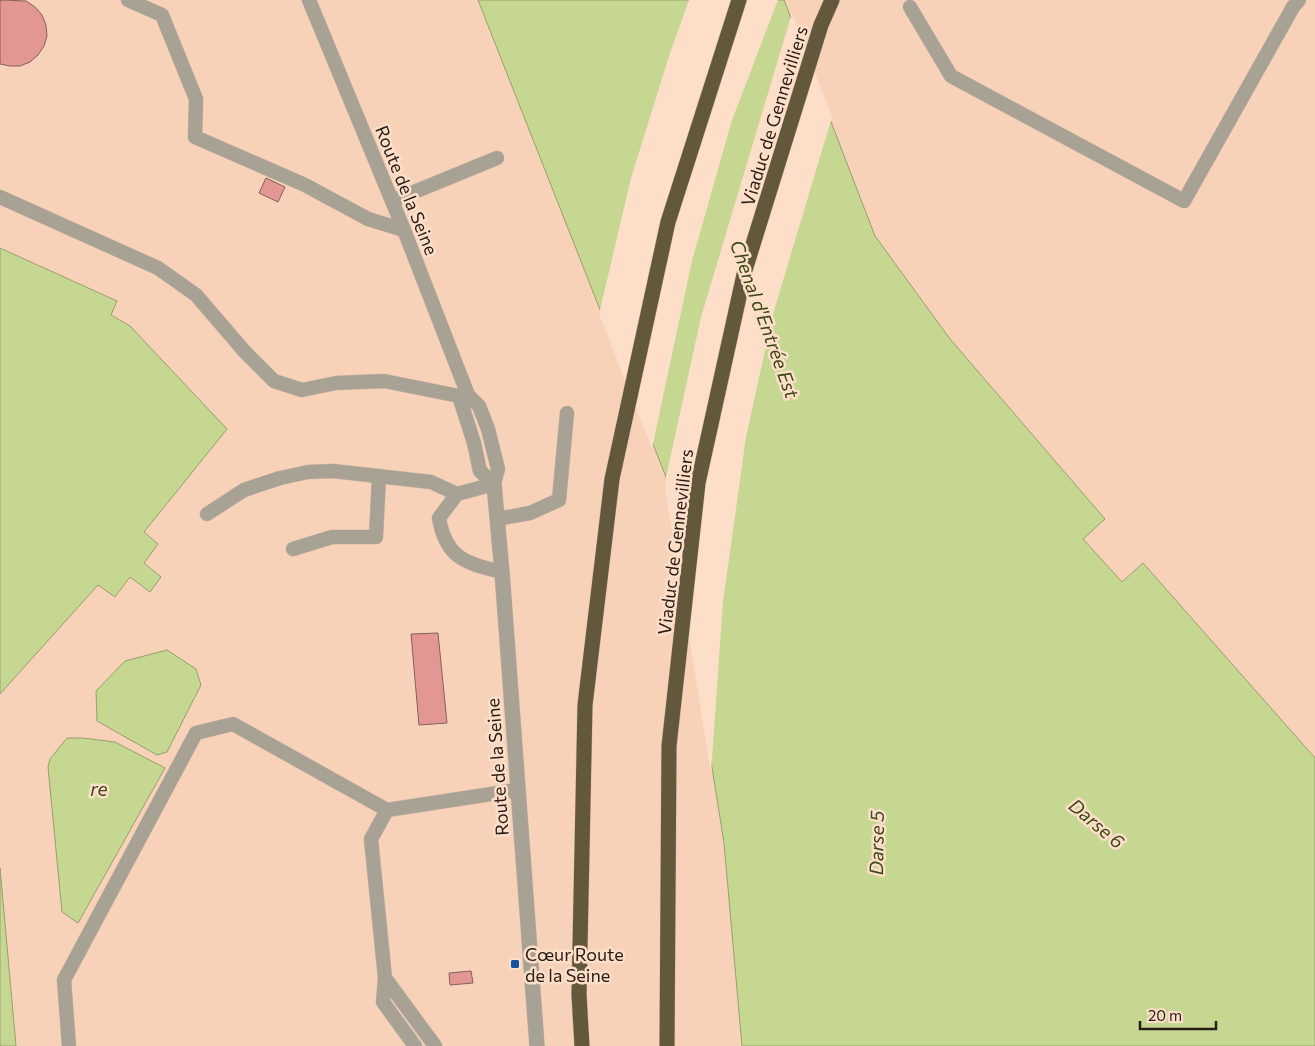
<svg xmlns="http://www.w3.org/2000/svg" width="1315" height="1046" font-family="Commissioner,sans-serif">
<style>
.built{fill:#f7d2b9}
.water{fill:#c6d792;stroke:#979f6d}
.pier{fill:#fcdec9}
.building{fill:#e29792;stroke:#82615e}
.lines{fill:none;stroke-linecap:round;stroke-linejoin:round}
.lane-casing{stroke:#d6bba9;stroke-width:15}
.street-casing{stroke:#d6bba9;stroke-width:16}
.highway-casing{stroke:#d6bba9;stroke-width:16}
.lane{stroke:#a8a295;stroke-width:14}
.street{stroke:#a8a295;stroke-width:15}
.highway{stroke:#63583c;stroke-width:15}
.poi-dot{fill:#1454a5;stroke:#fcdec9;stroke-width:2}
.labels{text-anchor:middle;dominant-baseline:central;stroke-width:5;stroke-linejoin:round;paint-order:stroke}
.street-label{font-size:18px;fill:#281d16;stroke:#fcdec9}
.poi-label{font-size:18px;fill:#281d16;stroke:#fcdec9;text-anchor:start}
.water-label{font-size:19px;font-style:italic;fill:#3e4817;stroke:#fcdec9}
</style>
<rect width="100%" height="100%" fill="#fcdec9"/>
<g class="built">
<path d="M0,0H478L666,477L724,843L742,1046H16L0,868V694L98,585L130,577L150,592L143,563L144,532L226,429L130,326L111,315L117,301L0,248Z"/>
<path d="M784,0H1315V758L1143,563L1122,583L1083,538L1104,520L950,339L875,236Z"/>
</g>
<g class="water">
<path d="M478,0H784L875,236L950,339L1105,519L1083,539L1122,582L1143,563L1315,758V1046H742L724,843L666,477Z"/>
<path d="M0,248L117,301L111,315L130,326L227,429L144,532L158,544L144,563L161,577L150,592L130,577L115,597L98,585L0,694Z"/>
<path d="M167,650L196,669L201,685L167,752L157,755L97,721L96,691L125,661Z"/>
<path d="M67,738H83L115,742L165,768L78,923L62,912L48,767L50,759Z"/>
<path d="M0,868L16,1046H0Z"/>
</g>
<g class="pier">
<path d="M689,0H778L732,120L692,261L652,448L599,314L631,178L670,53Z"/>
<path d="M792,13L832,117L773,314L746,437L723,602L711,773L665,487L666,477L701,317Z"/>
</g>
<g class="building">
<path d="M3,0L26,1L35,7L42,15L46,25L47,36L44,46L38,55L30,62L20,66H10L0,64V1Z"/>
<path d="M266,178L285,187L278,202L259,193Z"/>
<path d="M438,633L447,723L419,725L411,634Z"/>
<path d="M471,971L473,983L450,985L449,973Z"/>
</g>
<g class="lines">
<defs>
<g id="lane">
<path d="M128,0L162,15L196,99L195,137L305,185L368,219L404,230"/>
<path d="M309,0L404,230L468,395L479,406L488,429L498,469L494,484"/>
<path d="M910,7L951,76L1184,201L1293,7L1299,0"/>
<path d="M0,197L158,268L196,295L245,352L274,381L302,390L336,383L384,381L459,396L468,395"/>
<path d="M392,201L497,158"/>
<path d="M459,396L474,443L480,471L494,484"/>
<path d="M494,484L457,494L439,518C446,559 466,563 502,572"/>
<path d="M207,514L244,490L280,478L308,472L333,471L431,482L457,494"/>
<path d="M497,519L530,513L559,500L567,413"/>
<path d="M293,549L332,537H376L379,476"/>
<path d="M387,810L517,790"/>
<path d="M385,978L435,1046"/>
<path d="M69,1046L64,980L196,733L233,724L387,810L371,839L385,978L383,1002L415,1046"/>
</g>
<path id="street" d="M494,484L502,572L537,1046"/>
<g id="highway">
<path d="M582,1046L579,995L585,705L612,479L668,222L739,0"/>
<path d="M667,1046L669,746L698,483L745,270L821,25L832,0"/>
</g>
</defs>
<use href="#lane" class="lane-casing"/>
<use href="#street" class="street-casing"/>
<use href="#highway" class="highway-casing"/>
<use href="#lane" class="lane"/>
<use href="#street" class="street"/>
<use href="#highway" class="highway"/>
</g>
<rect class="poi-dot" x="510" y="959" width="10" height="10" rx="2.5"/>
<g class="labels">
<g class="street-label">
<text transform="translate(774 116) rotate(-73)">Viaduc de Gennevilliers</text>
<text transform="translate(407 190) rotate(68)">Route de la Seine</text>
<text transform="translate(675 542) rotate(-83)">Viaduc de Gennevilliers</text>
<text transform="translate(497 767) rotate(-94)">Route de la Seine</text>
</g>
<g class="poi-label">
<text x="525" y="954">Cœur Route<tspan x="525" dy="21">de la Seine</tspan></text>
</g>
<g class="water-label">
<text transform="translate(765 319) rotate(70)">Chenal d'Entrée Est</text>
<text x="99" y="788">re</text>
<text transform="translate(1097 823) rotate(40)">Darse 6</text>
<text transform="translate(876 843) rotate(-89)">Darse 5</text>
</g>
</g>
<path d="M1140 1021v8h76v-8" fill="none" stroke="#281d16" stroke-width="2.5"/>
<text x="1148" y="1021" font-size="15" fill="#281d16" stroke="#fcdec9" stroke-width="4" paint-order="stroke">20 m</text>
</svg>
